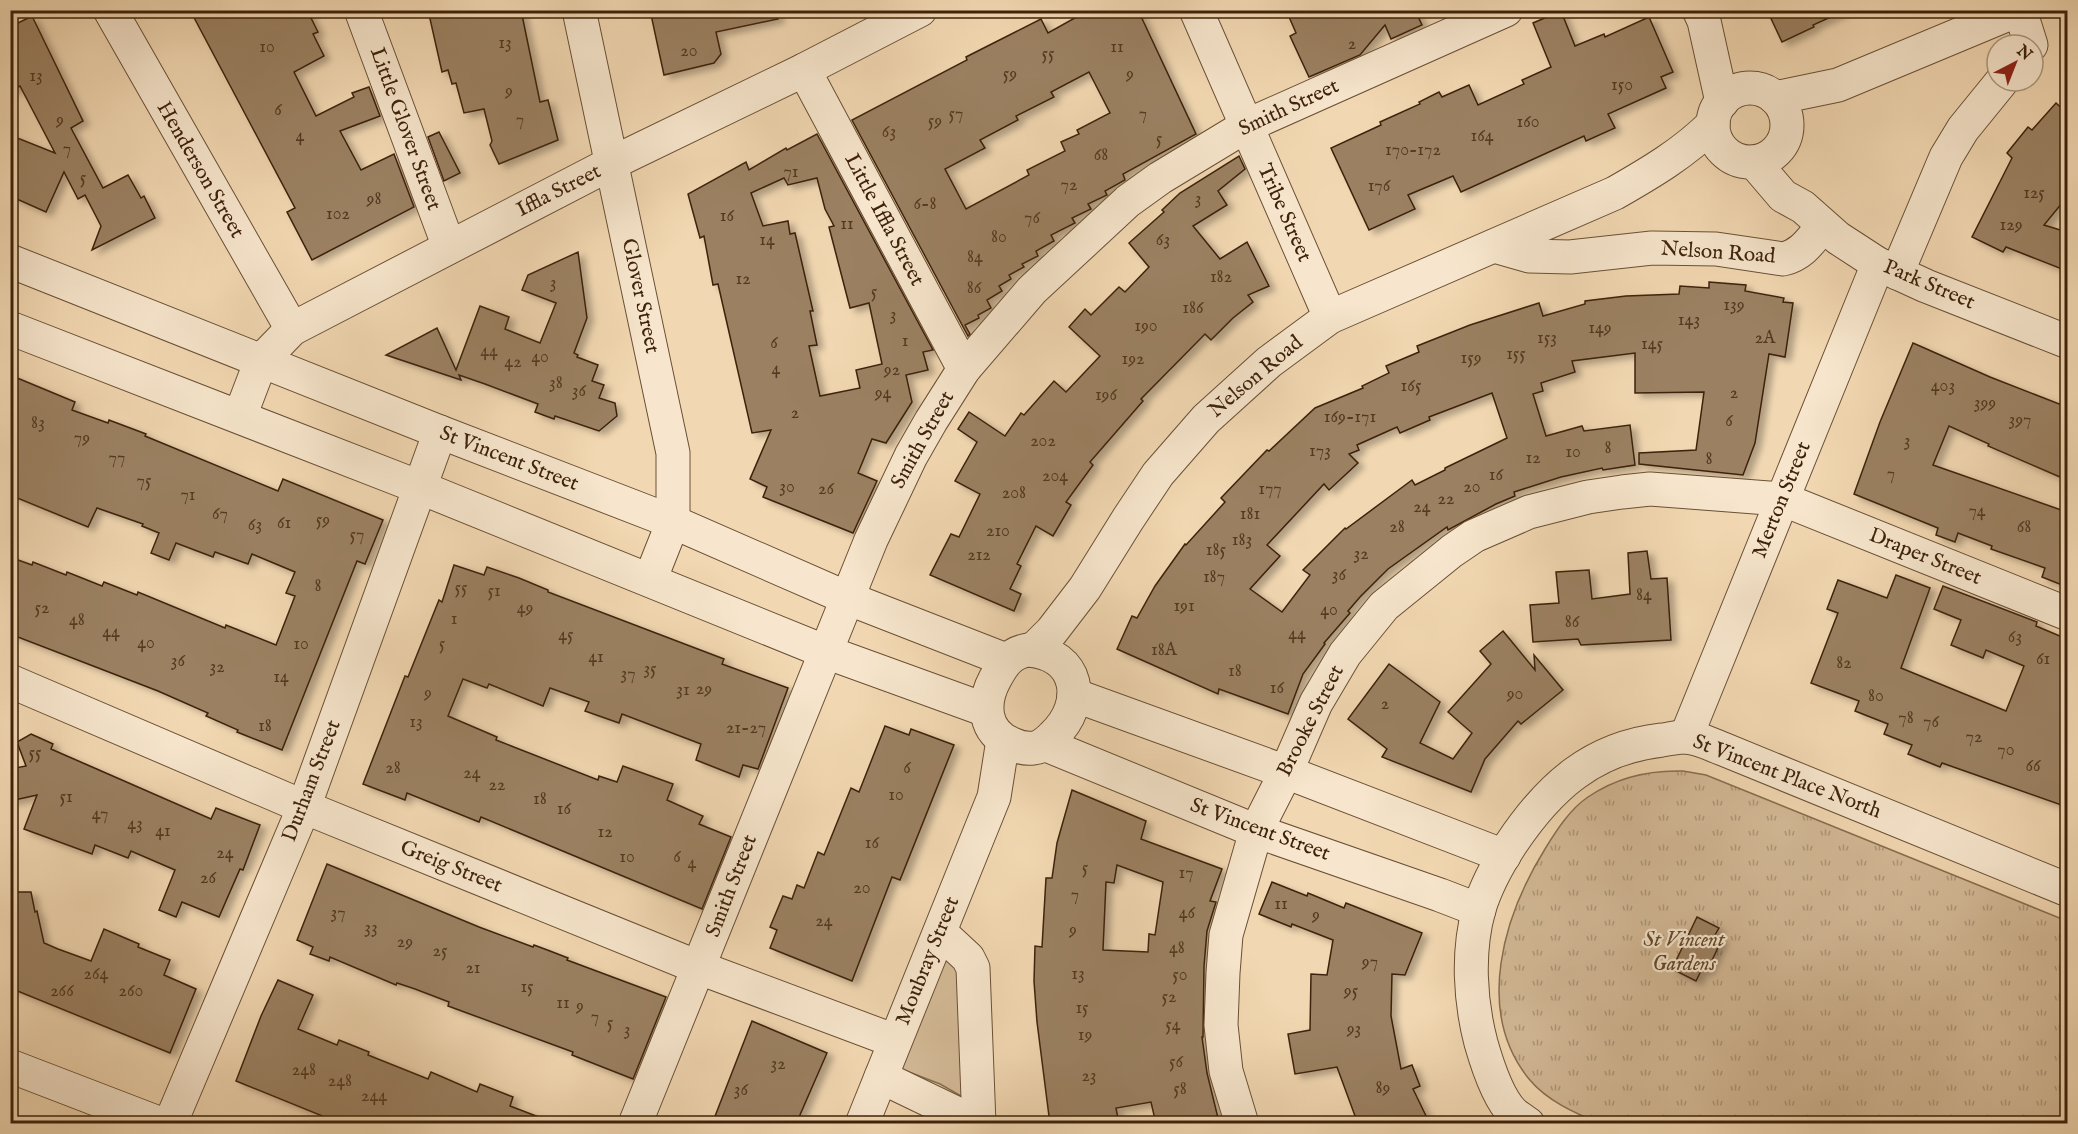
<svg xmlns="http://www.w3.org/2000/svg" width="2078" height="1134" font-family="'IM FELL English',serif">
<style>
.grass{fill:#d3b996;stroke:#886e50;stroke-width:1.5}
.park{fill:url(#park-tufts);stroke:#886e50;stroke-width:1.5}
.building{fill:#9b8162;stroke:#3d220b;stroke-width:1.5;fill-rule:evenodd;filter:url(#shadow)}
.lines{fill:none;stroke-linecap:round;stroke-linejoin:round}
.minor-casing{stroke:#6a5035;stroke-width:35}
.minor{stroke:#f7e6cd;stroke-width:33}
.labels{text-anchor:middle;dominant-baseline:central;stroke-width:4.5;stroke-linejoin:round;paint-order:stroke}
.number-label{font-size:18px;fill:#543a21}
.street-label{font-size:21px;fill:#3d220b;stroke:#f7e6cd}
.park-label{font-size:21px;font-style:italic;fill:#62482e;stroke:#f7e6cd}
</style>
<defs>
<pattern id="park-tufts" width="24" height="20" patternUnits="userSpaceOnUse" patternTransform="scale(1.5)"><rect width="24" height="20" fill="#d3b996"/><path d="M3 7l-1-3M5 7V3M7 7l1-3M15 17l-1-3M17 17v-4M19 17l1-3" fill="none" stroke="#ac9679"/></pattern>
<filter id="shadow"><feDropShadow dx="6" dy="4" stdDeviation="3" flood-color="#0004"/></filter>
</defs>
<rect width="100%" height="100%" fill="#f2d8b2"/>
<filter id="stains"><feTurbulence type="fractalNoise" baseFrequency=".00333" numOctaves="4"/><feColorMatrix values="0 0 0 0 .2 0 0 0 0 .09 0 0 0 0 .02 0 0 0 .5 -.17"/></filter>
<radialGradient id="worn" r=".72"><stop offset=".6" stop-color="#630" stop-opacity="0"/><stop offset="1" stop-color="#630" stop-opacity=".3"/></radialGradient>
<path class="grass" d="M946,953L962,964L968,1100L940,1084L896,1067Z"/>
<path class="park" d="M1683,771L1706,775L2067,921V1123L1601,1124C1575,1113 1547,1101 1529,1079C1474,1011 1504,915 1545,849C1556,831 1570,809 1588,797C1617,777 1649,770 1683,771Z"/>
<g class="building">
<path d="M190,10H307L318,32L313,34L324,56L294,72L316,116L354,97L352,93L369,87L380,116L340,131L361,170L394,154L414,207L312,260L287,212L295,208Z"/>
<path d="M428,10H521L540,102L548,100L558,140L499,164L490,145L492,141L484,109L464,113L456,83L452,84L448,70L442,72Z"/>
<path d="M650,10H777L778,19L716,32L721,54L714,63L664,75Z"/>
<path d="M1089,10H1138L1196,134L1123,174L1125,180L1105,191L1107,195L1088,204L1091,209L1072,218L1075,223L1051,235L1054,241L1036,251L1038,256L1022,264L1024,267L1009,275L1011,279L999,286L1002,291L987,300L991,308L978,315L979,318L965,325L970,334L968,336L852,120L967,60L966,57L1041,19L1048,33ZM1089,72L1110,113L1077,130L1079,134L1061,142L1065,151L1027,170L1029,175L966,209L945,169L985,148L980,140L1018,120L1016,116L1054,97L1051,92Z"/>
<path d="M1286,10H1415L1422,25L1391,39L1385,25L1360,55L1309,77L1290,36L1296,33Z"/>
<path d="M1767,10H1846L1813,25L1814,27L1782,42Z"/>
<path d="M1561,11L1575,46L1604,34L1605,37L1649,17L1673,72L1661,77L1666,88L1608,114L1615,128L1586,141L1584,136L1461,192L1453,176L1408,195L1415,209L1369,230L1331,148L1381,125L1380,122L1420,104L1419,102L1439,92L1442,97L1469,85L1478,105L1524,84L1522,80L1551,67L1533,23Z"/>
<path d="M32,16L83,121L71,128L103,188L128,175L141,198L144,196L155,218L92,250L101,226L85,195L78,199L64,172L46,212L10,196V135L55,153L20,86L10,91V27Z"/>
<path d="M2056,103L2067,113V197L2044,225L2067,232V271L2006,247L2003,252L1972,237L2012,158L2007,153L2028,127L2032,130Z"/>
<path d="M439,132L460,173L444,181L428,137Z"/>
<path d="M817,134L933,350L923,352L928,370L906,375L912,402L886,443L872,439L858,473L877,481L853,533L763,497L767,487L750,479L771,430L752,433L718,284L713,285L704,236L700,238L688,194L746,162L749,170L786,148L787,150ZM784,178L788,185L817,178L825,209L834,226L829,227L850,308L869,303L882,364L856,370L860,388L820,396L809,346L817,345L810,311H813L795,233L790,234L788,221L763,226L751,193Z"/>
<path d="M1239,156L1245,169L1218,191L1227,205L1193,226L1220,259L1247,242L1269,286L1248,295L1253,302L1233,318L1211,340L1205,334L1141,399L1143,401L1090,462L1093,465L1066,502L1071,505L1053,536L1036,526L1017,564L1021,566L1010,589L1021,594L1014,611L930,575L951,534L959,537L980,494L955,481L977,442L958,429L969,412L1005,436L1021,413L1024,415L1054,381L1066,392L1100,356L1069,327L1085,309L1091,315L1119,287L1125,292L1149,267L1129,243L1164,212L1162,210L1180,193Z"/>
<path d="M578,252L587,318L574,353L578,355L577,357L598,365L592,381L604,385L599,398L615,403L617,416L599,431L555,416L554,419L535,412L538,404L485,384L459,375L461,380L386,355L437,328L456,370L480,306L509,317L505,329L540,343L556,303L522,290L528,275Z"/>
<path d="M1709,282L1746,285L1745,291L1784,298L1783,302L1793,303L1785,357L1769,354L1755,443L1743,475L1639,464V453L1696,450L1704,392L1635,393V353L1572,361L1575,372L1541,383L1543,391L1533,394L1546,436L1582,426L1584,431L1630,425L1635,465L1603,470L1602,468L1561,477L1514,492L1515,496L1496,504L1448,530L1447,527L1388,569L1360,597L1348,611L1350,613L1324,643L1325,644L1303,674L1288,714L1219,689L1218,694L1117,649L1132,616L1137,618L1155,586L1185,544L1186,545L1225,502L1221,498L1267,450L1269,451L1315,408L1363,388L1362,386L1389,373L1386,366L1419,352L1417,346L1470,325L1539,303L1543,316L1585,304V301L1626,296L1679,294L1680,286L1709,288ZM1492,393L1507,438L1445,468V470L1415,485L1412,480L1346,529L1345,528L1303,570L1310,575L1282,612L1250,589L1280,556L1267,545L1324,484L1329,490L1358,463L1349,454L1359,450L1357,445L1397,427L1400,433L1430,420L1429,417Z"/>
<path d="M1913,343L1990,377L2067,407V480L1988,446L1989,444L1949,426L1933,465L2067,512V587L2042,577L2045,568L1991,549L1992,546L1958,533L1955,542L1936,535L1938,528L1854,494L1880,422Z"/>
<path d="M10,375L75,402L72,410L108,423L109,420L146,434L145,436L278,491L283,479L383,520L365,564L357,561L282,750L237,732L238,730L206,716L208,713L158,691L10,634V557L32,565L33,562L66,575L67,572L102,586L104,582L137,595L138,592L225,628L226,625L276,645L295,596L286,593L295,572L252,554L248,564L215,552L213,557L176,543L169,560L151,553L159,533L142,526L143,524L97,508L88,527L10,495Z"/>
<path d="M1647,551L1651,579L1667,578L1671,640L1581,645L1578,639L1533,642L1530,605L1559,603L1556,572L1589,570L1592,599L1630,594L1628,553Z"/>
<path d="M454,565L484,575L487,567L519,578L548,590V592L724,659L722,664L788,688L758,769L743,765L739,777L696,760L701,744L622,714L619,723L585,711L589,702L550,688L543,706L489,684L487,688L463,679L448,716L497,737L496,740L598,780L599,776L617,782L623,766L673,784L667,800L703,816L699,824L731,837L702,909L481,817L479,822L407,793L405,800L363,784L405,676L408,677L439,600L442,602Z"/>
<path d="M1896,575L1930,588L1901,668L2006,711L2024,666L1986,650L1983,658L1951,645L1961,620L1934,609L1943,586L2037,622L2036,626L2067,639V807L1942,763L1940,767L1908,754L1912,745L1884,734L1888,724L1855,711L1859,701L1811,683L1838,613L1827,609L1838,580L1887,598Z"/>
<path d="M1503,631L1535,670L1534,655L1563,690L1521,724L1518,721L1485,759L1471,792L1382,757L1387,749L1348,719L1389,664L1440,702L1420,743L1453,759L1472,733L1448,712L1491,664L1480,651Z"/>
<path d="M885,726L909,735L911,729L954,745L900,880L892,877L852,981L770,948L777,930L770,927L783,896L792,899L797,885L804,888L818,852L824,855L851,788L859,792Z"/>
<path d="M31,734L53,744L51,749L211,819L216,808L260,825L243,870L240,869L219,917L182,902L176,917L159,910L175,870L131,851L128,858L95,845L92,854L24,829L37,795L10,801V769L26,766L17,742Z"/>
<path d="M1072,790L1146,821L1141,839L1222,869L1210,901L1216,902L1207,931L1204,966L1203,1037H1202L1207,1073L1218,1118L1199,1124H1156L1151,1102L1116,1108L1119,1124H1050L1037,1022L1034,981L1035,946L1042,947L1046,878H1052L1057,843ZM1117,865L1163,882L1155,935L1149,934L1148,952L1103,950L1106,882L1114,883Z"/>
<path d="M327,864L479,927L533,947L534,945L550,951L568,958L567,960L666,997L633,1079L572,1055L573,1052L448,1006L449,1002L415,989L397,983L396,985L330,957L329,961L310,954L313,947L297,940Z"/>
<path d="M1272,882L1307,896L1308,893L1344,908L1346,903L1422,933L1405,975L1392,974L1391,1016L1401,1069L1412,1065L1420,1086L1413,1089L1427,1118L1416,1124H1358L1337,1067L1295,1074L1288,1034L1310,1030L1311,974L1327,975L1333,940L1292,924L1291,927L1259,914Z"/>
<path d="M10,892H31L35,912L37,911L44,943L58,949L91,961L104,929L139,944L138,947L170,960L164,975L196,989L170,1053L10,988Z"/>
<path d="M1697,917L1719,928L1715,935L1722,939L1707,971L1702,969L1696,981L1672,969Z"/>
<path d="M278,980L313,995L298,1029L337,1045L339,1040L369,1052L368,1055L428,1079L431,1072L477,1092L480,1084L513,1097L510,1106L552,1122V1124H342L236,1081L261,1016Z"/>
<path d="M752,1021L827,1053L796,1124H712Z"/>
</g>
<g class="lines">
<defs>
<g id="minor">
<path d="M110,10L292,329"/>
<path d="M361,10L449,247"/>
<path d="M579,10L673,453V522L650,580"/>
<path d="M1196,10L1330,317"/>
<path d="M1699,10L1704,21L1722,102"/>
<path d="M2020,10L2031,45"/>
<path d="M804,70L964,369"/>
<circle cx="1750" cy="125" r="37"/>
<path d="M1775,98L1838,85L2018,10"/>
<path d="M1754,162L1783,196L1803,207L1838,238L1878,264L1926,286L2068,342"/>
<path d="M1494,246L1529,256L1570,257L1652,248L1716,249L1783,259C1802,255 1811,240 1823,226"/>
<path d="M10,261L440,432L673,522L847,598L1006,660"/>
<path d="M1897,273L1946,157L1963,129L2002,81"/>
<path d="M10,328L419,487L826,652L986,710"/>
<path d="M240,416L261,361L292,329L612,163L804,70L920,10"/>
<path d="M1028,650C1079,654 1088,703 1053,736C1048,741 1042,747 1034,748C1027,749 1018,747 1012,744C983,732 982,703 995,679C1003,664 1010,653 1028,650Z"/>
<path d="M1033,650L1052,631L1085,588L1128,519L1158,474L1206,419L1269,362L1330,317L1615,193C1650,173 1684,153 1713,124"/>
<path d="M10,681L304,807L700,968L895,1041"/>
<path d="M1074,695L1286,772L1504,856"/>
<path d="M1686,737L1878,264"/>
<path d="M1044,744L1256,831L1440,895L1479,910"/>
<path d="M940,932L968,958L973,968L979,1124"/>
<path d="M10,1066L161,1124"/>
<path d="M881,1077L958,1114L970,1124"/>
<path d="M170,1124L304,807L440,432"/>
<path d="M635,1124L871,540L911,456L931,421L964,369L1032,290L1128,201L1160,178L1246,126L1506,10"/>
<path d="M862,1124L994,797L1003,740"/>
<path d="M1242,1124L1226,1071L1221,1025L1223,973L1226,935L1256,831L1286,772L1316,703L1345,654L1384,606L1452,551L1474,536L1529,512L1588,497L1622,492L1650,489L1782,499L2068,614"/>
<path d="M1528,1124C1523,1120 1518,1117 1513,1113C1498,1098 1487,1064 1481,1043C1470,1001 1467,952 1479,909C1486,886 1498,864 1511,844C1549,787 1592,748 1662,740C1669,739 1677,737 1684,737C1697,737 1712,745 1723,749L2068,890"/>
</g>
</defs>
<use href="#minor" class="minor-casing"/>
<use href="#minor" class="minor"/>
</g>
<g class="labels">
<g class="number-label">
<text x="505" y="43">13</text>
<text x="1352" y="44">2</text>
<text x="267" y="47">10</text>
<text x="1117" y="47">11</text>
<text x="689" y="51">20</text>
<text x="1048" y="54">55</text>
<text x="1010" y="74">59</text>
<text x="1130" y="74">9</text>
<text x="36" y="76">13</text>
<text x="1622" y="85">150</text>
<text x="509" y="91">9</text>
<text x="278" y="110">6</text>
<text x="956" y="114">57</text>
<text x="1143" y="114">7</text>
<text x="60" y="120">9</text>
<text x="520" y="120">7</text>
<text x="935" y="121">59</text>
<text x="1528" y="122">160</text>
<text x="889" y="132">63</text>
<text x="300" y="136">4</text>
<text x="1482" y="136">164</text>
<text x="1159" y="139">5</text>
<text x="67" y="149">7</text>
<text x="1413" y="150">170-172</text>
<text x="1101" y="155">68</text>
<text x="791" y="172">71</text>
<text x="83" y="178">5</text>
<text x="1069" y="185">72</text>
<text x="1379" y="186">176</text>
<text x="2034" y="193">125</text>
<text x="374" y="199">98</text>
<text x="1198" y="199">3</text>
<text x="925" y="204">6-8</text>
<text x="338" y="214">102</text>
<text x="727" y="216">16</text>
<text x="1032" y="218">76</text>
<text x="847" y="224">11</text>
<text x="2011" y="225">129</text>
<text x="999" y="237">80</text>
<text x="767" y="240">14</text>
<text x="1163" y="240">63</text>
<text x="975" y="257">84</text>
<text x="1221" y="277">182</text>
<text x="743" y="279">12</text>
<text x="553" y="283">3</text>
<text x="974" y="288">86</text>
<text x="874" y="292">5</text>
<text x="1734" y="305">139</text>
<text x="1193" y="308">186</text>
<text x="893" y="315">3</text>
<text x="1689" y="320">143</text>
<text x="1146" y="326">190</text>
<text x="1600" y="328">149</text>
<text x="1547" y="338">153</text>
<text x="1765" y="338">2A</text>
<text x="905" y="341">1</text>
<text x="774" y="343">6</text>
<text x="1652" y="344">145</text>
<text x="489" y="351">44</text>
<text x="1516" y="354">155</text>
<text x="540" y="357">40</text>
<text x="1471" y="358">159</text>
<text x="1133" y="359">192</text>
<text x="513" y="362">42</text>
<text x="776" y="369">4</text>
<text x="892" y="370">92</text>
<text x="556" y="383">38</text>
<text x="1411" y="386">165</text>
<text x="1943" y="386">403</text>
<text x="579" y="391">36</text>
<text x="883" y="393">94</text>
<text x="1734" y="393">2</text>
<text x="1106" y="395">196</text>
<text x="1985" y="403">399</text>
<text x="795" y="413">2</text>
<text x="1350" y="417">169-171</text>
<text x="2020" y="420">397</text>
<text x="1729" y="421">6</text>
<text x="38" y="423">83</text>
<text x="82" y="438">79</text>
<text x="1043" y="441">202</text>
<text x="1907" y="441">3</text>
<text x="1608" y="448">8</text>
<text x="1320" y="451">173</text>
<text x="1573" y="452">10</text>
<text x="117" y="458">77</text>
<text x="1533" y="458">12</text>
<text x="1709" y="459">8</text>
<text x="1891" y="474">7</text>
<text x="1496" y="475">16</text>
<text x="1055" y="476">204</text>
<text x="144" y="481">75</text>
<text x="787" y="487">30</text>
<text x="1472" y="487">20</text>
<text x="826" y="489">26</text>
<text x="1270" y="489">177</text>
<text x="1014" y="493">208</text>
<text x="188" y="495">71</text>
<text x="1446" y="499">22</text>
<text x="1422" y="507">24</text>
<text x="1977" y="511">74</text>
<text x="220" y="514">67</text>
<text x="1250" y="514">181</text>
<text x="323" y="520">59</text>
<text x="284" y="523">61</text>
<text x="255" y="525">63</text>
<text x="1397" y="527">28</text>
<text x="2024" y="527">68</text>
<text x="998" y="531">210</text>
<text x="357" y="535">57</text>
<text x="1242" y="540">183</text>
<text x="1216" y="550">185</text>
<text x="1361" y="554">32</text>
<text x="979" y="555">212</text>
<text x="1339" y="575">36</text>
<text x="1214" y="577">187</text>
<text x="318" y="586">8</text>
<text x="461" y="588">55</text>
<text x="494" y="591">51</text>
<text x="1644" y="595">84</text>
<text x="1184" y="606">191</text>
<text x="42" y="608">52</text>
<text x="525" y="608">49</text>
<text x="1329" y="610">40</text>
<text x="454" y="619">1</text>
<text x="77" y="620">48</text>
<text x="1572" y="622">86</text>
<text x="111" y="632">44</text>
<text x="1297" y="634">44</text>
<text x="566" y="635">45</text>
<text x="2015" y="637">63</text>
<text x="146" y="643">40</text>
<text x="301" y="644">10</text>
<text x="442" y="644">5</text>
<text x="1164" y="650">18A</text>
<text x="596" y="657">41</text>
<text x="2043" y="659">61</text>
<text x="178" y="661">36</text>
<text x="1844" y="663">82</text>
<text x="217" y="667">32</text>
<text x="650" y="669">35</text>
<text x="1235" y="671">18</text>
<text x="628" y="674">37</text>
<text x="281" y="677">14</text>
<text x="1277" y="688">16</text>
<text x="704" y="689">29</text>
<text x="683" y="690">31</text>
<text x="428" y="693">9</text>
<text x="1515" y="694">90</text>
<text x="1876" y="696">80</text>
<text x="1385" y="704">2</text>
<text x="1906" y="718">78</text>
<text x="416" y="722">13</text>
<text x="1931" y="722">76</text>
<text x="265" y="726">18</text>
<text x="746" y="728">21-27</text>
<text x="1974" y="737">72</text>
<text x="2006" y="750">70</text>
<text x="35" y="753">55</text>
<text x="2033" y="766">66</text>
<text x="393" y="768">28</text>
<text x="907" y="768">6</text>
<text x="472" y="773">24</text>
<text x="497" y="785">22</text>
<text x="896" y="795">10</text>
<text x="66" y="797">51</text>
<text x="540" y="799">18</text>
<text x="564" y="809">16</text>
<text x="100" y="814">47</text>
<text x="135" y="824">43</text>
<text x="163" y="831">41</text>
<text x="605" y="832">12</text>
<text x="872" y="843">16</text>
<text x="225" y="853">24</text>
<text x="627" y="857">10</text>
<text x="677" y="857">6</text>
<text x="692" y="863">4</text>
<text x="1085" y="868">5</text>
<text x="1186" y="873">17</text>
<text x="208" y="878">26</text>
<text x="862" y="888">20</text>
<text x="1075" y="895">7</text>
<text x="1281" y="904">11</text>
<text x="338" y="913">37</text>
<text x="1187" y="913">46</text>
<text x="1316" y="915">9</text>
<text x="824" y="921">24</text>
<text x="371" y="928">33</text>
<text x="1073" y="930">9</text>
<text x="405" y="942">29</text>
<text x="1177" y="948">48</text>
<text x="440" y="951">25</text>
<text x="1370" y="962">97</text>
<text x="473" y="968">21</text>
<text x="96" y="974">264</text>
<text x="1078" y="974">13</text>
<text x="1180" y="975">50</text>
<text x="527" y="987">15</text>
<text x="62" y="991">266</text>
<text x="131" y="991">260</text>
<text x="1351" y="991">95</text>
<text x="1169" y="997">52</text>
<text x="563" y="1003">11</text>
<text x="580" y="1006">9</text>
<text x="1082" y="1008">15</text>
<text x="595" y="1017">7</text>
<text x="610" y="1023">5</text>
<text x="1173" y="1025">54</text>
<text x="1354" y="1029">93</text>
<text x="627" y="1030">3</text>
<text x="1085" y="1035">19</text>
<text x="1176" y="1062">56</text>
<text x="778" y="1064">32</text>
<text x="304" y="1070">248</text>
<text x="1089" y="1076">23</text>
<text x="340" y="1081">248</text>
<text x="1383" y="1088">89</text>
<text x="1180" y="1089">58</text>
<text x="741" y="1090">36</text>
<text x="374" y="1096">244</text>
</g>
<g class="street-label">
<text transform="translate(1289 108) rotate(-25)">Smith Street</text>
<text transform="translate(405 129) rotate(70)">Little Glover Street</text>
<text transform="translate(200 170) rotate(60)">Henderson Street</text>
<text transform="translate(559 191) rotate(-27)">Iffla Street</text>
<text transform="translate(1284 213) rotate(66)">Tribe Street</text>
<text transform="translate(884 220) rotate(62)">Little Iffla Street</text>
<text transform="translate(1718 253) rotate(4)">Nelson Road</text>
<text transform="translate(1929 285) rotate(23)">Park Street</text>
<text transform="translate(640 296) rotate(78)">Glover Street</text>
<text transform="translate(1256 377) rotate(-40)">Nelson Road</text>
<text transform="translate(923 440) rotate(-61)">Smith Street</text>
<text transform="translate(509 459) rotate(21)">St Vincent Street</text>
<text transform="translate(1782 500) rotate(-68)">Merton Street</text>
<text transform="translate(1925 557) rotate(22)">Draper Street</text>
<text transform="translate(1311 721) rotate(-63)">Brooke Street</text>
<text transform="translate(1787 777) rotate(21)">St Vincent Place North</text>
<text transform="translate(312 781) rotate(-69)">Durham Street</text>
<text transform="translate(1260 830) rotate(20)">St Vincent Street</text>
<text transform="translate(451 867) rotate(22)">Greig Street</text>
<text transform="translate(732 886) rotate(-69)">Smith Street</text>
<text transform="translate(928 961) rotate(-68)">Moubray Street</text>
</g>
<g class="park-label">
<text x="1684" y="940">St Vincent<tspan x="1684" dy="24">Gardens</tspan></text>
</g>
</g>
<rect width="2078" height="1134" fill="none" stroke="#f2d8b2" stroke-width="36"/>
<rect x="12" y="12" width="2054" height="1110" fill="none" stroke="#3d220b" stroke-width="3"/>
<rect x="18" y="18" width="2042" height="1098" fill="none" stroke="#3d220b" stroke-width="1.5"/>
<g transform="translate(2015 63) rotate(42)"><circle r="28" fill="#f7e6cd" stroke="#ad987f" stroke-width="1.5"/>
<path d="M0-4.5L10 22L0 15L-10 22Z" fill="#8f2418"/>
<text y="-9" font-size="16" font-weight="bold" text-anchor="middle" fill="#3d220b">N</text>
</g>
<rect width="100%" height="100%" filter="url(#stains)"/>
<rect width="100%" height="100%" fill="url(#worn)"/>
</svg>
